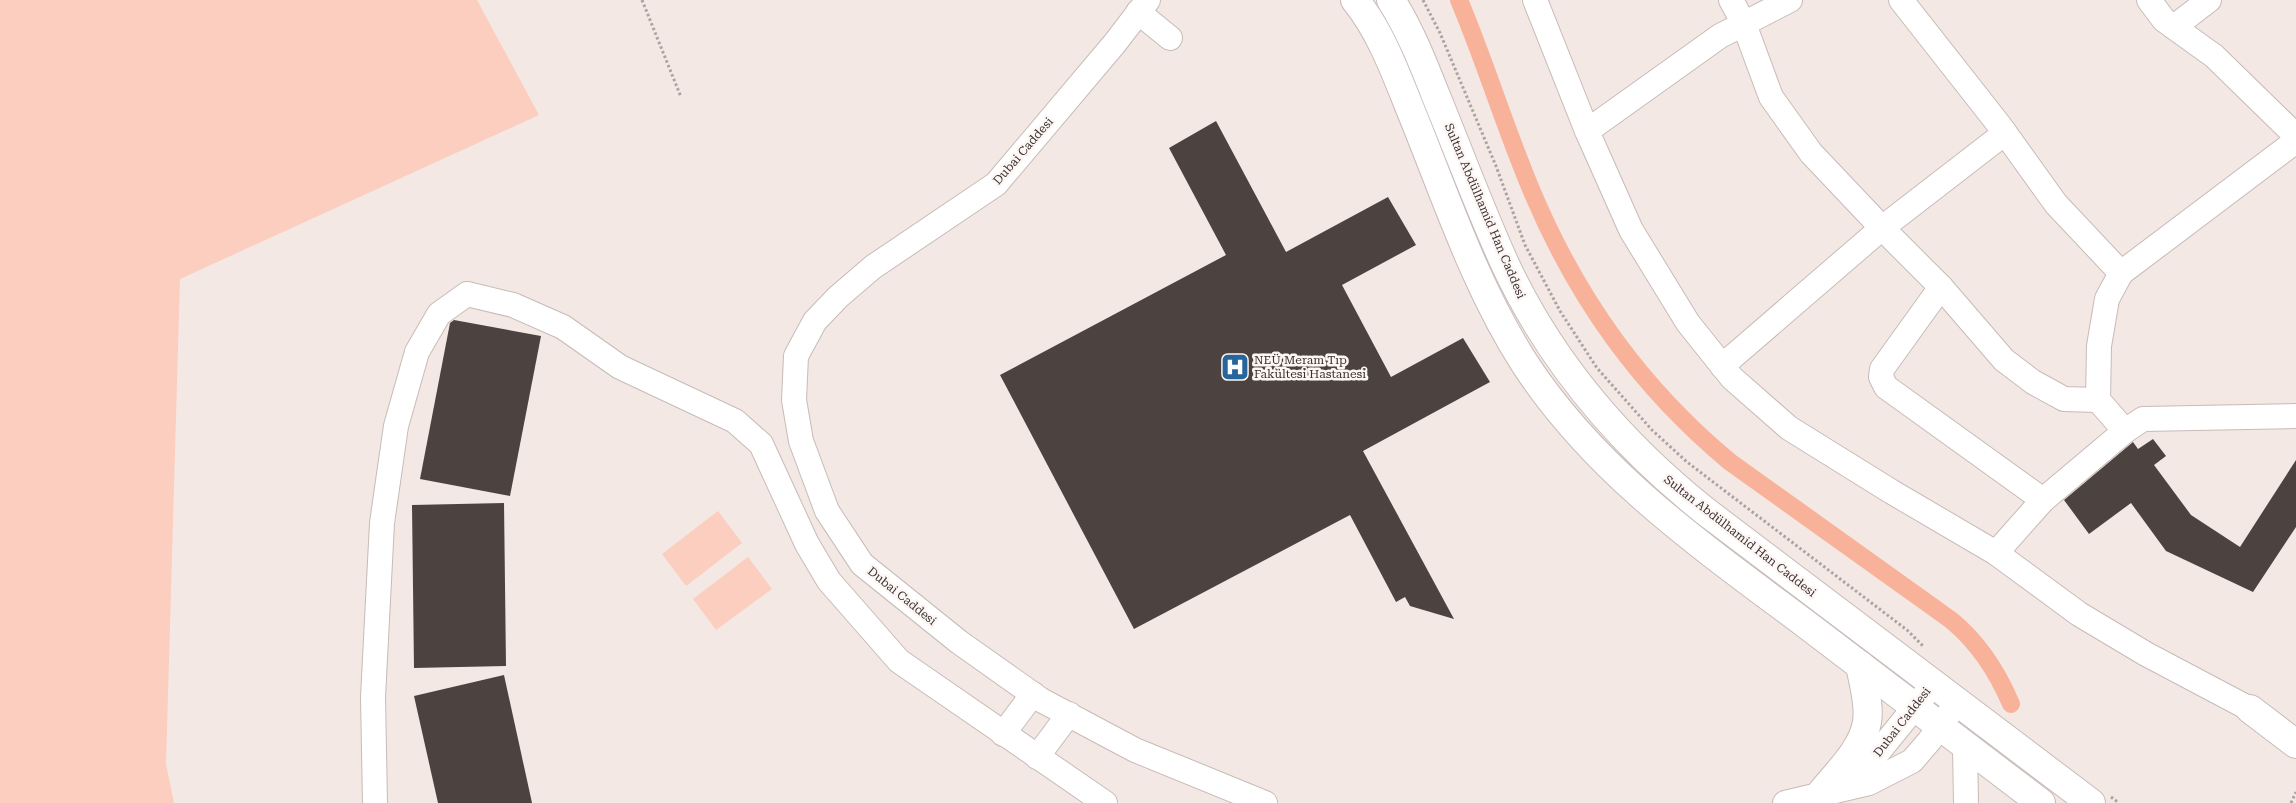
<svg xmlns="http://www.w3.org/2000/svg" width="2296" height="803" font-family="'Roboto Serif',serif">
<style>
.green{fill:#fbcebf}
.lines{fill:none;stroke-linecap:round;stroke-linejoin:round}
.canal{stroke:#f8b29a;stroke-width:18}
.building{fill:#4c423f}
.minor-casing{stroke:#c7bbb8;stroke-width:26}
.major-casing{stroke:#c7bbb8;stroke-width:30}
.highway-casing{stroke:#c7bbb8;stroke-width:30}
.path{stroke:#aca3a0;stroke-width:3;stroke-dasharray:2.5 2.5;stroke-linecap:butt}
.minor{stroke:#fff;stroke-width:24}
.major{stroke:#fff;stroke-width:28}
.highway{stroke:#fff;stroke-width:28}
.labels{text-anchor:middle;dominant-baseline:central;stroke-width:5;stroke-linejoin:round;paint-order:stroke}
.street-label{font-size:12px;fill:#383332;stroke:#fef6f4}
.poi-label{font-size:12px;fill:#383332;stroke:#fef6f4;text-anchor:start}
</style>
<rect width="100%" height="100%" fill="#f4e8e4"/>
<g class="green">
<path d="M0,0H477L539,115L180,279L166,764L174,803H0Z"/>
<path d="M718,511L742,543L686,586L662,554Z"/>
<path d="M748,557L772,589L716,630L693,599Z"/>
</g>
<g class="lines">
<path class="canal" d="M1459,0C1486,64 1506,131 1533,194C1578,300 1641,388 1730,462L1951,620C1979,643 1997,671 2011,704"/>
</g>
<g class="building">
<path d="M1216,121L1286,252L1388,197L1416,245L1342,285L1391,377L1463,338L1490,382L1363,451L1454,619L1410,606L1405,597L1396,602L1350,515L1134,629L1000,375L1226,255L1169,148Z"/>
<path d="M454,320L541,336L510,496L420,479L450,323Z"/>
<path d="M2153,439L2166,456L2154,465L2191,515L2240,547L2296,460V527L2253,592L2166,551L2131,503L2089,534L2064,500L2133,442L2138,449Z"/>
<path d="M504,503L506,666L414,668L412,505Z"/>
<path d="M504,675L532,803H438L414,696Z"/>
</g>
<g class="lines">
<defs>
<g id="minor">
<path d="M1148,0L1115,43L996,184L873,267L838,297L815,321L796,356L794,400L801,441L827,511L862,564L959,642L1041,700L1135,750L1265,803"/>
<path d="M1535,0L1587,131L1631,230L1688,323L1732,378L1789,428L1892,492L1996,553L2079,614L2146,654L2250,709"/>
<path d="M1901,0L2000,126L2056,204L2121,273L2107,299L2099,346L2098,400L2125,431L2043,500L1996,553"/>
<path d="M2149,0L2164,20L2214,56L2296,136"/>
<path d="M1138,12L1170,38"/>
<path d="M2174,27L2209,0"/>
<path d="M1587,131L1720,36L1790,0"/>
<path d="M2005,133L1882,228L1941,287L2004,360L2033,382L2064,399L2098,400"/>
<path d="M2121,273L2296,141"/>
<path d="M1941,287L1882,369L1881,377L1886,387L2043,500"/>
<path d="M1722,366L1882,228L1811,153L1771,97L1744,24L1731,0"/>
<path d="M2125,431L2143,419L2296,416"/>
<path d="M1003,734L1033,694"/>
<path d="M1965,746L1966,803"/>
<path d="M1037,757L1069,714"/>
<path d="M1835,784L1871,761L1927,692"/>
<path d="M375,803L373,697L382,523L396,426L417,352L439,314L467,294L513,305L563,327L620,367L735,421L761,444L807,544L829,581L899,661L1105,803"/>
<path d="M1785,803L1869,783L1912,761L1930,740L1958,701"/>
</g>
<g id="major">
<path d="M1355,0C1382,33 1397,77 1413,116C1447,200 1476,288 1525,364C1597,474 1703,547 1807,625C1885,684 1963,744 2041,803"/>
<path d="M1391,0C1410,30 1423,63 1436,96C1459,152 1480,209 1505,264C1551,363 1620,443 1705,511L2091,803"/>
<path d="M1821,793C1837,773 1863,749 1867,722C1870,704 1863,682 1860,665"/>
</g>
<path id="highway" d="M2250,709L2296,744"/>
</defs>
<use href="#minor" class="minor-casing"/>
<use href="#major" class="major-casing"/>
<use href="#highway" class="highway-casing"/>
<g class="path">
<path d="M642,0L681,97"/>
<path d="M1423,0L1440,33L1496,166L1525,245L1560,311L1597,368L1652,430L1687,462L1907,630L1924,647"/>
<path d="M2111,797L2119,803"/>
<path d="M2291,803L2296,792"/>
</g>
<use href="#minor" class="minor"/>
<use href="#major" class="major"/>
<use href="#highway" class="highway"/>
</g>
<defs>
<symbol id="hospital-square" viewBox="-11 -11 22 22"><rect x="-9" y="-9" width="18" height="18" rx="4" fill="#29659d" stroke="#fef6f4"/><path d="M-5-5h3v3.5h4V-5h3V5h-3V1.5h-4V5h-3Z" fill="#fff"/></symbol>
</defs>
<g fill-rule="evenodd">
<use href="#hospital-square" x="1219" y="351" width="32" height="32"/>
</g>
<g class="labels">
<g class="street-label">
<text transform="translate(1023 151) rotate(-49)">Dubai Caddesi</text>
<text transform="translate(1485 211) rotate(67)">Sultan Abdülhamid Han Caddesi</text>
<text transform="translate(1740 536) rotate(38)">Sultan Abdülhamid Han Caddesi</text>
<text transform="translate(902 596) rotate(39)">Dubai Caddesi</text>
<text transform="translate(1902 722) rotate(-52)">Dubai Caddesi</text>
</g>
<g class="poi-label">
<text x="1254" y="360">NEÜ Meram Tıp<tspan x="1254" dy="14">Fakültesi Hastanesi</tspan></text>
</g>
</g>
</svg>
